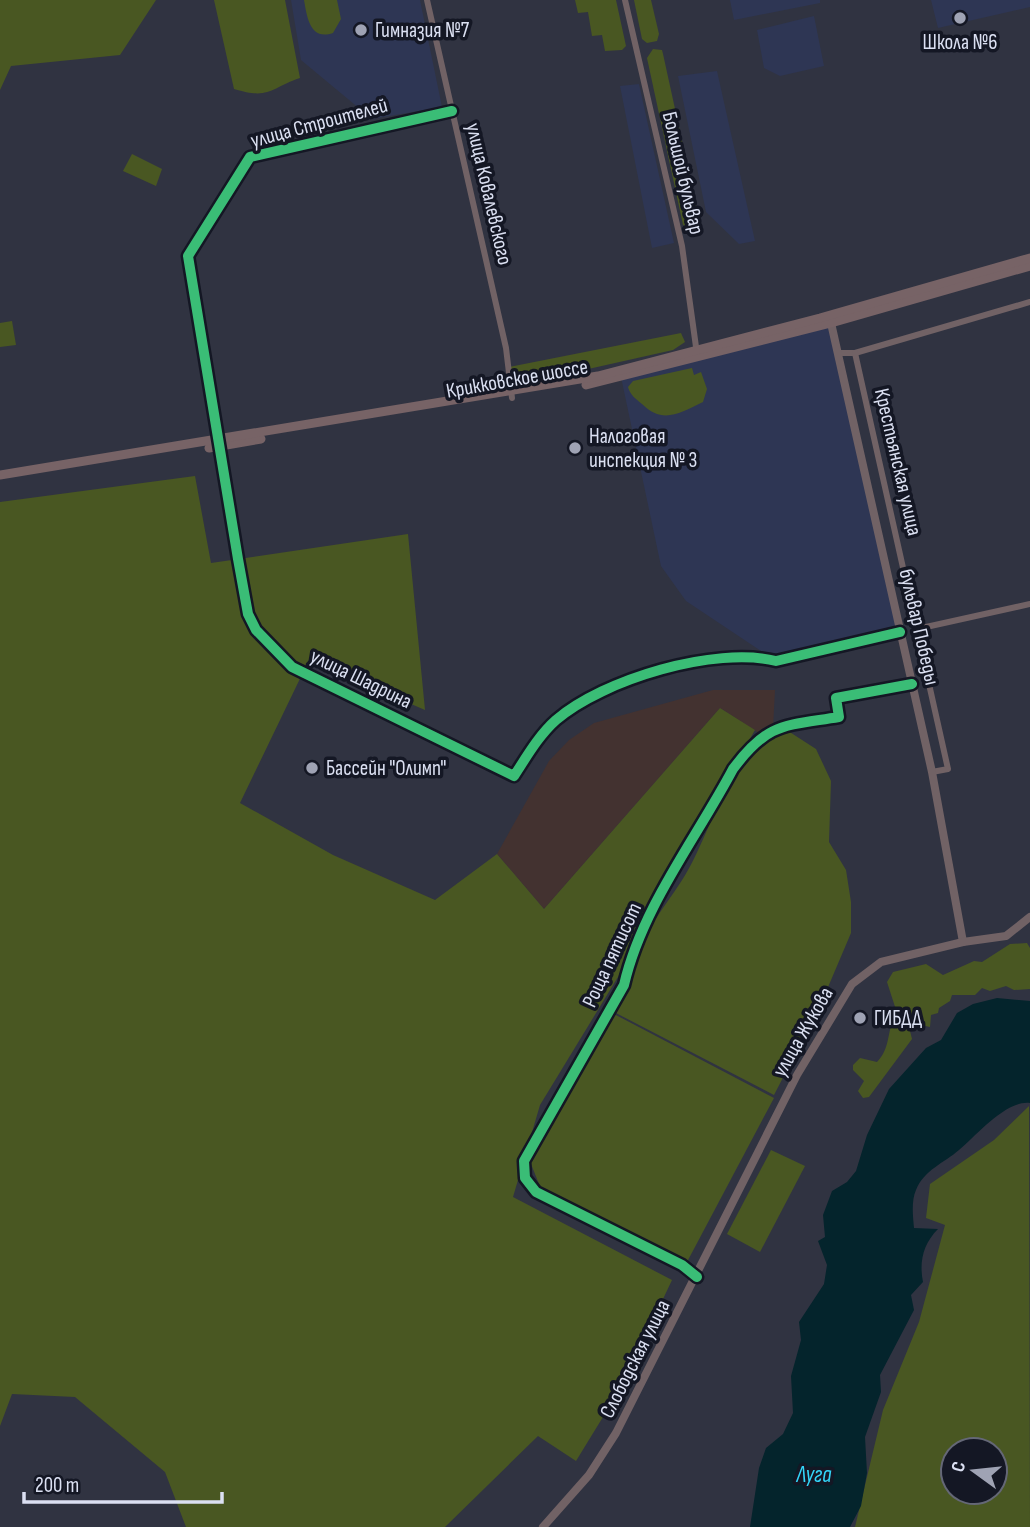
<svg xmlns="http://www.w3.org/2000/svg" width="1030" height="1527" font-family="'Sofia Sans Condensed',sans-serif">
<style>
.built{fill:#2e3654}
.industrial{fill:#433230}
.green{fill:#495722;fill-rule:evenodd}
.water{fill:#04242c}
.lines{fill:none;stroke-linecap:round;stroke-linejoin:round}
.minor{stroke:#716265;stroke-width:6}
.tertiary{stroke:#716265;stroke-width:8}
.secondary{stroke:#776366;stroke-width:9}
.cycleway-casing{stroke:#141724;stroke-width:15}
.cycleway{stroke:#3abd76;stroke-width:10}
.poi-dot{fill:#9fa3b4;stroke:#141724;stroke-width:2.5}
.labels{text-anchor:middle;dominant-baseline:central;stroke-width:7;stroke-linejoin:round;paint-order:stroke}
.poi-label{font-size:21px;fill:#dbe0f2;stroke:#141724;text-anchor:start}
.street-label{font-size:21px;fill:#dbe0f2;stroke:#141724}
.water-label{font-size:23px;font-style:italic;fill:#33d6f9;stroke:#141724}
</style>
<rect width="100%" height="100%" fill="#303341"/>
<g class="built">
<path d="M291,0H420L442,107L372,119L301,60Z"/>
<path d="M730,0H820V3L734,20Z"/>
<path d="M931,0H1030V7L938,28Z"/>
<path d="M814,16L824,66L780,76L764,68L757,30Z"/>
<path d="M717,71L755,241L739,244L706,212L678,76Z"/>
<path d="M639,84L674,243L652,248L620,86Z"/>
<path d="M831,323L900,632L776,661L686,601L661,566L621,377Z"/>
</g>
<path class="industrial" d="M713,690H775L773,728L759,733L720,708L544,909L497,854L549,761L569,740L594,723Z"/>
<g class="green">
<path d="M0,0H156L120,55L11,66L0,90Z"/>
<path d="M214,0H285L300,78C270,88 270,100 234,89Z"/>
<path d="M304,0H337L341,19L333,33C310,41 307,17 304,0Z"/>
<path d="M575,0H616L626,46L622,50L605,51L602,35L592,36L588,12L578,13Z"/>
<path d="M634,0H651L659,34L657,41L647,43L642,39Z"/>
<path d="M653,49L662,50L663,54L700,223L694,229L683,225L647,58Z"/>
<path d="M132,154L162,169L156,186L123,171Z"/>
<path d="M12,321L16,345L0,347V323Z"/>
<path d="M681,333L685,342L673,350L517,385L511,380L509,367Z"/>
<path d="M692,368L694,375L701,372L707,389L703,402C679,414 662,424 642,404C636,399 630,395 628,387L633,381Z"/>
<path d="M195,476L211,563L408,534L425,710L309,660L240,803L333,855L435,900L497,854L544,909L720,708L755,730L648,916L618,977L540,1105L513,1197L672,1280L622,1386L576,1461L538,1436L445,1527H186L165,1472L75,1397L12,1394L0,1426V502Z"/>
<path d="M785,729L816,749L831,781L829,842L846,870L851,902V933L820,1006L774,1095L614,1012C619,1002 625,993 629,983C632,975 632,965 635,957C647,925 672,899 688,870C713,827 732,744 785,729Z"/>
<path d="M1027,943L1030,948V989L1014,990L1006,986L990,991L982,988L975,995H952L950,1001L939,1008L938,1013L931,1015L930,1027L917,1024L910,1031L912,1039L869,1097L863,1098L858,1091L864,1081L853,1070V1065L860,1058L877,1062C892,1047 886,1027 897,1013L887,982L893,972L926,964L943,975L974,961L982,962L1010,944Z"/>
<path d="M614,1014L774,1098L687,1262L541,1189L529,1159Z"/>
<path d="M1029,1106L1030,1527H855L883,1410L919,1322L945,1225L926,1218L930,1184L994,1140ZM953,1450H995V1492H953Z"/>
<path d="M771,1150L805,1166L760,1252L727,1234Z"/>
</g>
<path class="water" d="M997,998L1030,1001V1103C1006,1100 977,1135 959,1150C944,1163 924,1170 916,1190C911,1201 913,1217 914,1228L938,1229C923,1244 919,1262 923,1282L911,1295L914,1310L880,1375L881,1392L865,1437L867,1473L861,1506L850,1527H750L759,1468L766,1448L783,1434L793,1413L791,1376L801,1340L799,1322L824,1284L827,1265L818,1241L825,1237L823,1215L832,1191L847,1182L856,1171L867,1135L889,1089L926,1048L941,1040L957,1013L973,1004Z"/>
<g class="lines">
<g class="minor">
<path d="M427,0L506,348L512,398"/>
<path d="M625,0L682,246L697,354"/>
<path d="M452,111L250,157L188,256L238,559L248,614L256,630L292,667L514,776C527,756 539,735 556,720C604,679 715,646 776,661L900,632"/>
<path d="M839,353H855L1030,302"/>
<path d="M855,353L948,769L932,772"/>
<path d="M917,629L1030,604"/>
<path d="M697,1277L682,1265L536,1192L525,1178L524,1161L624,985C642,907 696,839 733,769C768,722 784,726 839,717L836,698L912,684"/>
</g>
<g class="tertiary">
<path d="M831,323L932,772L963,942"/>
<path d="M543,1527L589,1475L616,1433L797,1075L852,984L881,962L963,942L1006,936L1030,917"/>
</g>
<g class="secondary">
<path d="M586,385L831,323L1030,266"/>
<path d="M209,448L261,439"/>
<path d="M0,475L598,376L820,318L1030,258"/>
</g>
<defs>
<g id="cycleway">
<path d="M452,111L250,157L188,256L238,559L248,614L256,630L292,667L514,776C527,756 539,735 556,720C604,679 715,646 776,661L900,632"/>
<path d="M697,1277L682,1265L536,1192L525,1178L524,1161L624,985C642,907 696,839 733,769C768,722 784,726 839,717L836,698L912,684"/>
</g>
</defs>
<use href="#cycleway" class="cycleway-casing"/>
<use href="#cycleway" class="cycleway"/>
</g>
<g class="poi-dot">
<circle cx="960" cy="18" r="7"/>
<circle cx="361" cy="30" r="7"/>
<circle cx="575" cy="448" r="7"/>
<circle cx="312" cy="768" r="7"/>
<circle cx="860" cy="1018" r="7"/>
</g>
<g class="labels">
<g class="poi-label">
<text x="375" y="30">Гимназия №7</text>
<text x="960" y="42" text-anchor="middle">Школа №6</text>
<text x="589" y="436">Налоговая<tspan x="589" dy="24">инспекция № 3</tspan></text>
<text x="326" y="768">Бассейн "Олимп"</text>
<text x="874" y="1018">ГИБДД</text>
</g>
<g class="street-label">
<text transform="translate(319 123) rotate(-15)">улица Строителей</text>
<text transform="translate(683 173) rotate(77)">Большой бульвар</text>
<text transform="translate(489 194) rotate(77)">улица Ковалевского</text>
<text transform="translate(517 379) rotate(-10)">Крикковское шоссе</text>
<text transform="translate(898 462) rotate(77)">Крестьянская улица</text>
<text transform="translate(919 627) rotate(77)">бульвар Победы</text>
<text transform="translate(361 679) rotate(26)">улица Шадрина</text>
<text transform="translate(612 955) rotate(-65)">Роща пятисот</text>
<text transform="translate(803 1032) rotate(-60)">улица Жукова</text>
<text transform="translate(635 1359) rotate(-63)">Слободская улица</text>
</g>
<g class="water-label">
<text x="814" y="1475">Луга</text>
</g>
</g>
<g transform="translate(974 1471) rotate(285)"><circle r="33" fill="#141724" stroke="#646776" stroke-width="2"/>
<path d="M0-5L12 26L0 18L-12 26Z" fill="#9fa3b4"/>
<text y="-10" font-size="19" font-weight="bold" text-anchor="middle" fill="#dbe0f2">С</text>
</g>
<path d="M24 1492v10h198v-10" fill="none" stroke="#dbe0f2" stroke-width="3.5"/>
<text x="35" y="1492" font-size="21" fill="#dbe0f2" stroke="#141724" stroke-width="5" paint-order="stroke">200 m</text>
</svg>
